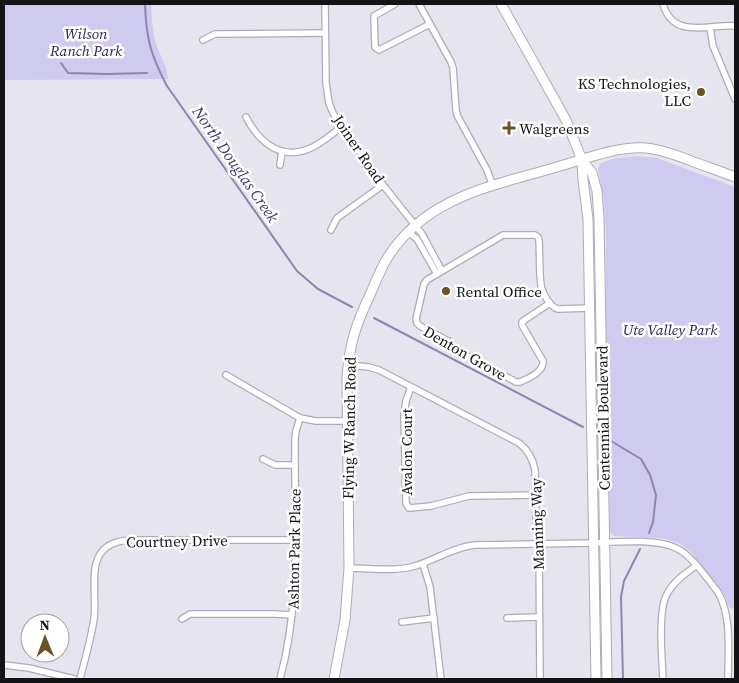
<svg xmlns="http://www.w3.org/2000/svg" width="739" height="683" font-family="'Source Serif 4',serif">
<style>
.green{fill:#cecaf0}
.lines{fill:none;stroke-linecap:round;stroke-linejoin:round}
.stream{stroke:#8c86b0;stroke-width:2}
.street-casing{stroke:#adacb6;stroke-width:8}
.secondary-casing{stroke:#adacb6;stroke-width:11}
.street{stroke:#fff;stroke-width:5.5}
.secondary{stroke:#fff;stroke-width:9}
.poi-dot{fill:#6c5123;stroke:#fff;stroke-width:2}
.labels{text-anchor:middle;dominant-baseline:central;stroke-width:5;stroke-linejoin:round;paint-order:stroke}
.park-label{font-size:15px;font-style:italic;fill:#2e2156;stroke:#fff}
.poi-label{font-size:15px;fill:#141417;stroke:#fff;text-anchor:start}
.street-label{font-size:15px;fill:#141417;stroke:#fff}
.water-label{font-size:16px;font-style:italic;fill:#443970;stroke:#fff}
</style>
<rect width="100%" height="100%" fill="#e6e5ef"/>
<g class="green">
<path d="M4,4H151C152,16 152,28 155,40C158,53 168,66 168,79L4,80Z"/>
<path d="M635,156L657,158L735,187V609L730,608L723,592L691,552L679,543L662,538L614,536L611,533L610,529L606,333V233L604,201L598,169L601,163L612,159Z"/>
</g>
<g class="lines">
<g class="stream">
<path d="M145,4C146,38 151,56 167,86L297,271L318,289L352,307"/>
<path d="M61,63L68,73L107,74L147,73"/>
<path d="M374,318L583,427"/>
<path d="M611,441L641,459L650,475L656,495L653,522L649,533"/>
<path d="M623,679L621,597L624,581L640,549"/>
</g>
<defs>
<g id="street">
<path d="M325,4L326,83L329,103L333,113L342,126L383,185L422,234L442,271"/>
<path d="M395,4L374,16L375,47L379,50L430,24"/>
<path d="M419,4L451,62L453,68L456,110L457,115L487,170L493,186"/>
<path d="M663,4C673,40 709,24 735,26"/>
<path d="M710,28L713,46L735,99"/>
<path d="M203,40L215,34L325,33"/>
<path d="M246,117C260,144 283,162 313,147C324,141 333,134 342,126"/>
<path d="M280,165L282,151"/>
<path d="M331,230L337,218L383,185"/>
<path d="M408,232L417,239L437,274"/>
<path d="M550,303L526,319L522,322V325L543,361C544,372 529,378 520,382H516L458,351L455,349L452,343L420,326L417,323L416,319L424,284L427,280L503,235H535L538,237L539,241C540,255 539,271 541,285C542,293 550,307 558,309L590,308"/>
<path d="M348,365L369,367L379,370L519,443C528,450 533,459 535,470L536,518L539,543L540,679"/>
<path d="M226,375L300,418L316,421H347"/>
<path d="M411,387L406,401L404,415L406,503L409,508L431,506L469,496L536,495"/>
<path d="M263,459L275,465H295"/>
<path d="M423,564L430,587L441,679"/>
<path d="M349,568C370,568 395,572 415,566C435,560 454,547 475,545C514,544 554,544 593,543C617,542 655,538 676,548C693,556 706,578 718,592C732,616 728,652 728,679"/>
<path d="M507,618L539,617"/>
<path d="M182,619L190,614H275L292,615"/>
<path d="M402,622L434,618"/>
<path d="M4,665L29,668L74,679"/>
<path d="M80,679C85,659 91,639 94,619C98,586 81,542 131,540H296"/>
<path d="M280,679C302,598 294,520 295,438L296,431L300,418"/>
<path d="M663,679C662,659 658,614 666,596C672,583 684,574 696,566"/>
</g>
<g id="secondary">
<path d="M501,4L566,120L582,160L592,173L597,191L599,218L607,679"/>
<path d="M582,160L583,180L588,219L596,679"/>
<path d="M334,679L345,620L349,568L347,378C349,345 356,324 370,295C375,283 380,271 386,260C423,199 487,187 550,169C580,161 614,146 646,148C661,149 675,155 689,160C704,166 720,171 735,177"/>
</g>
</defs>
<use href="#street" class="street-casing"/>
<use href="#secondary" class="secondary-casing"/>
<use href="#street" class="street"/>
<use href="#secondary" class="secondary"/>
</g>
<g class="poi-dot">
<circle cx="701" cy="92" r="5"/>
<path d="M506.5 120.5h5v5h5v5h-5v5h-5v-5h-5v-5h5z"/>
<circle cx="446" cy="291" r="5"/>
</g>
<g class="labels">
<g class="park-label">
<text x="86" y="33">Wilson<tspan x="86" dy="17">Ranch Park</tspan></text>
<text x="670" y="329">Ute Valley Park</text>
</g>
<g class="poi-label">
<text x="691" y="83" text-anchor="end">KS Technologies,<tspan x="691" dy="17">LLC</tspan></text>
<text x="519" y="128">Walgreens</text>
<text x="456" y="291">Rental Office</text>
</g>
<g class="street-label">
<text transform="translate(359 149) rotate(56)">Joiner Road</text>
<text transform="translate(465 353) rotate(30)">Denton Grove</text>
<text transform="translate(603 418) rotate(-91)">Centennial Boulevard</text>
<text transform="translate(349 428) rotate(-89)">Flying W Ranch Road</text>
<text transform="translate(406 452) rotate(-90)">Avalon Court</text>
<text transform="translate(537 524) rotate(-92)">Manning Way</text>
<text transform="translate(177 541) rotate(-1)">Courtney Drive</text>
<text transform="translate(294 549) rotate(-89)">Ashton Park Place</text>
</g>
<g class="water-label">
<text transform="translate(236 164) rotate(55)">North Douglas Creek</text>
</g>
</g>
<rect width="739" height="683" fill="none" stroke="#141417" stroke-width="10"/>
<g transform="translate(45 638) rotate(359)"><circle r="24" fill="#ffffff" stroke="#a1a1a2"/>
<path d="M0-4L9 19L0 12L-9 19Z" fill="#6c5123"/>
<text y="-8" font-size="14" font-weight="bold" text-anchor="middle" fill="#141417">N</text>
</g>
</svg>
